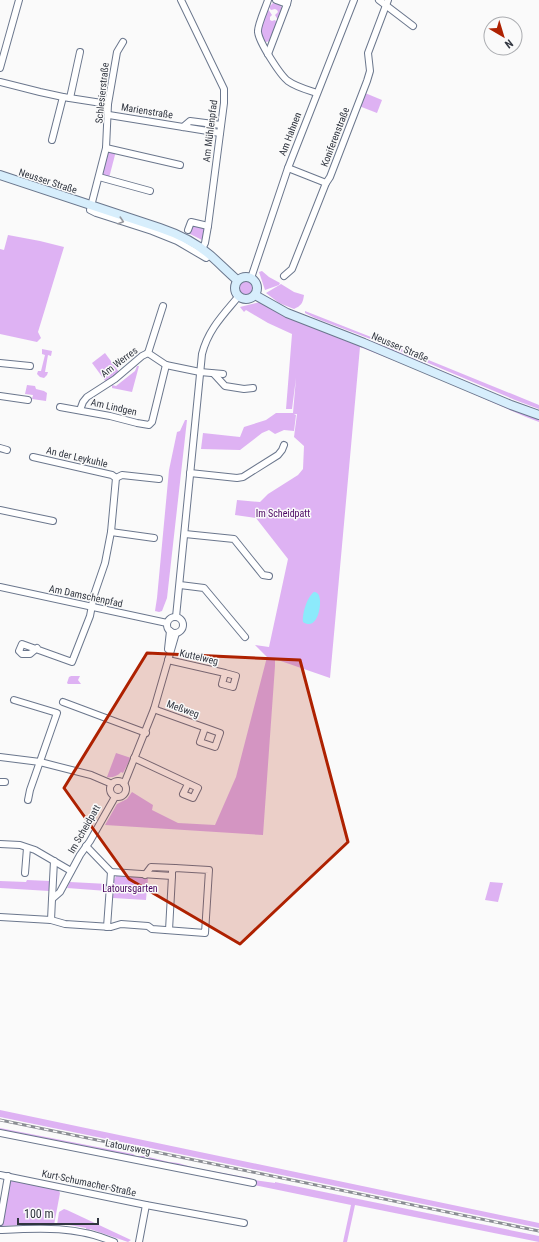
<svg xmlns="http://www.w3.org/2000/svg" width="539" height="1242" font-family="'Roboto Condensed',sans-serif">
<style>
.green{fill:#deb2f3}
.water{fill:#8ceafb}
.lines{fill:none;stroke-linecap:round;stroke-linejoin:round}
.street-casing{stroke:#6b778d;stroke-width:8}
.secondary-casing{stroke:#6b778d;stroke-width:10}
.street{stroke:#fff;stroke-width:6}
.secondary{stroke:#d7eefc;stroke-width:8}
.rail-casing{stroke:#8a8d93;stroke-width:3}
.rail{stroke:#fafafa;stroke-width:1.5;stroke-dasharray:4.5;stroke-linecap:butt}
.oneway{stroke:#989aa0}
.marked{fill:#ae2101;fill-opacity:0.2;stroke:#ae2101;stroke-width:3;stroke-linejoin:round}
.labels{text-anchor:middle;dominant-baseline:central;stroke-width:3;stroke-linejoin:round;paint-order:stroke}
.street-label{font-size:10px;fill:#313640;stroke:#fafafa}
.park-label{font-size:10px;fill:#4b0762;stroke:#fafafa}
</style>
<rect width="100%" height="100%" fill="#fafafa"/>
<g class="green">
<path d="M273,3L280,5L283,9L278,20L275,15L278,12L277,10L275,9L271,10L269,7Z"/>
<path d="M268,9L272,15L270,17V20L272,21L275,20L277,23L270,41L266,42L263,40L259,31Z"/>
<path d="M365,93L382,100L377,113L359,106Z"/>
<path d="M108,150L116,151L109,178L102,175Z"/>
<path d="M192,224L205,226L202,240L190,234Z"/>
<path d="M8,235L40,241L64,247L38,332L41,338L37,342L0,334V249L4,250Z"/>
<path d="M262,271L269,277L280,283L279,285L265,290L259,272Z"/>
<circle cx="245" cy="288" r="8"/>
<path d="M281,284L294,292L304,295C303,303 301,306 294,309L279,303L266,293Z"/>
<path d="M260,302L539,419V422L526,417L423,372L360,347L330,678L275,659V666L263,835L105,825L117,804L127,799L132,792L153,805L152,810L178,823L215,825L236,777L267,657L255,645L269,647L288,559L256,518L235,515L237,500L260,502L268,494L298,475L303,469L304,446L294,437L297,414H294L296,415L294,431L284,430L275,434L269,430L262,433L240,450L201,449L203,433L240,437L244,427L266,420L276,413H293L296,378L292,409H286L292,334L268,323L246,310L244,312L240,307Z"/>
<path d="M305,311L404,350L539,405V409L515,400L381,343L315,318L305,313Z"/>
<path d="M302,314L392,349L512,401L539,411V413L301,315Z"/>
<path d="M42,349L52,351L51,356L48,355L45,372H48L47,375L44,378L40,377L37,374L38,371H41L45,355L42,354Z"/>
<path d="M105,353L119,372L106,382L92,363Z"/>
<path d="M137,366H139L132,392L112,388V385L116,386L135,371Z"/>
<path d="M27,385L35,386L36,389L44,391L47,393L46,401L32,399L33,395L25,394Z"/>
<path d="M185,420H187L167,598L162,611L159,612L155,611L157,598L169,470L177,432L180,431Z"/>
<path d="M71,676H80L78,680L81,684H68L67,683L69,677Z"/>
<path d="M116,753L131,758L123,773L121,772C118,776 112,778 107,777Z"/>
<path d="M116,876L148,878L146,900L113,898L114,880Z"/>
<path d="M27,880L50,881L49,891L0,888V881L26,882Z"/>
<path d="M70,882L108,884L107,891L67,888Z"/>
<path d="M490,882L503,883L498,902L485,900Z"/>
<path d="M0,1110L539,1223V1228L0,1117Z"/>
<path d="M0,1128L133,1154L136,1156H145L169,1162L178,1163L195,1168L250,1178L254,1180L275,1183V1182L539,1236V1242L355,1205L347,1242H343L351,1205L254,1185V1181L0,1130Z"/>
<path d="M11,1180L58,1189L60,1193L54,1225H27L0,1226L10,1181Z"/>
<path d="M64,1209L67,1210L131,1240L128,1242L90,1229L89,1230L86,1229V1228L64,1224L63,1225H57L59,1212Z"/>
</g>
<path class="water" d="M314,592C315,592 316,592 317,593C324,597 319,633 303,622C302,614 307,597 314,592Z"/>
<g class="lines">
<defs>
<g id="street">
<path d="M181,0L224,89V103L208,226L205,243L202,249"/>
<path d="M268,0C266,7 257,26 258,32C259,42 280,75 288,81C296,87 308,90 317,93"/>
<path d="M276,0L287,4L288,0"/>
<path d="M379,0L413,26"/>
<path d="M123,42L117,52L108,104L106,148L90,210L96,213L152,231L177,241L206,258L210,255"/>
<path d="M268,54L287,4"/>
<path d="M0,68L19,0"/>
<path d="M0,82L40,92L63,97L108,104"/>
<path d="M70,98L80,52"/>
<path d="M109,115L220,133"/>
<path d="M183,127L190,121L221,125"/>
<path d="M52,140L63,97"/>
<path d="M106,148L180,165"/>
<path d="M288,168L326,183"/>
<path d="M99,177L150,191"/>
<path d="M188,230L191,222L208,226"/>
<path d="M284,276L292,269L326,183L330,177L367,81L370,71L368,53L388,0"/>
<path d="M251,278L288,168L354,0"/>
<path d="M148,353L166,365L200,372L223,374"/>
<path d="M148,353L163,306"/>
<path d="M0,363L30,366"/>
<path d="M214,374L225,386L244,389L253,388"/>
<path d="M0,396L28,400"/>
<path d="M60,407L110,416L137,423L149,425L152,422L166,365"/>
<path d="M80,410L83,402L87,397L115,379L142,356L148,353"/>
<path d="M0,448L7,450"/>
<path d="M33,457L112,475L116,478L111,532L105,563L94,595L90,616L72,662L22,644L19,651L22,654H30L37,648"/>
<path d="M190,473L237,478L243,477L278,455L282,450L284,445"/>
<path d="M116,478L122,475L159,479"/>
<path d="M0,510L53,521"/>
<path d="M111,532L154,538"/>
<path d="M185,534L234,539L263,575L269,576"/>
<path d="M180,585L204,588L245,637"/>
<path d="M0,587L167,623"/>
<circle cx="175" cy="625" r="8"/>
<path d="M176,617L202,354C208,330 223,315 238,297"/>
<path d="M168,649L170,631"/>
<path d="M168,660L225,673L222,684L233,687L236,676L225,673"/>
<path d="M14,700L57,713L30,790L28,800"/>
<path d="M63,702L146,733"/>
<path d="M154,709L159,711L220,733L215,747L200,742L205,728"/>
<path d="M0,757L40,762L91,775L112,784"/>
<path d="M134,758L198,788L193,798L183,794L188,784"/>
<circle cx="118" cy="789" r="8"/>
<path d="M0,782H5"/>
<path d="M124,784L154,709L176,633"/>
<path d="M0,844L20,845L35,850L71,871"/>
<path d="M25,873L27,848"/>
<path d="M145,875L151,867L175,868"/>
<path d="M52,899L54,861"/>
<path d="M0,917L51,920L65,924L111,927L121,924L148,926L152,929L205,933L209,870L175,868L172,871V876L111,872L86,846"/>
<path d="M51,920L52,899L60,892L80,855L90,841L115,797"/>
<path d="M107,927L111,872"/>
<path d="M169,930L172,876"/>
<path d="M0,1133L253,1183"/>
<path d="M0,1175L146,1205L244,1223"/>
<path d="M0,1222L8,1176"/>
<path d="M0,1230C41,1228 76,1226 114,1242"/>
<path d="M139,1242L146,1205"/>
</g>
<g id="secondary">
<path d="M0,175L160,228C178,234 195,242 210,255C219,263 228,272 237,280"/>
<circle cx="246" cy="288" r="11"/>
<path d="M255,295L287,313L364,343L511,405L539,415"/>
</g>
</defs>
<use href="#street" class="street-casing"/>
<use href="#secondary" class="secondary-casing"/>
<use href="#street" class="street"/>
<use href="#secondary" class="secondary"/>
<defs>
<path id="rail" d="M0,1120L539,1231"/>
</defs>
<use href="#rail" class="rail-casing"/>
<use href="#rail" class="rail"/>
</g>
<defs><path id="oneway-chevron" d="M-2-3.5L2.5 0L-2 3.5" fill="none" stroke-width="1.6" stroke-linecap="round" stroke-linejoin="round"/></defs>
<use class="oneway" href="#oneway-chevron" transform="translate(121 221) rotate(18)"/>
<path class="marked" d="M147,653L300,660L348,842L240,944L129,879L64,788Z"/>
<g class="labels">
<g class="street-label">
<text transform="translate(102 93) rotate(-84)">Schlesierstraße</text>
<text transform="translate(147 111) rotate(9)">Marienstraße</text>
<text transform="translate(210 131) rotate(-83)">Am Mühlenpfad</text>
<text transform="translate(290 134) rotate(-69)">Am Hahnen</text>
<text transform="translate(335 137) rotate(-69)">Koniferenstraße</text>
<text transform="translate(48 181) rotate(18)">Neusser Straße</text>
<text transform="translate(400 347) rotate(23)">Neusser Straße</text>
<text transform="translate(119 362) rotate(-37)">Am Werres</text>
<text transform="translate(114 407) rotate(13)">Am Lindgen</text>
<text transform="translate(77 457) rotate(13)">An der Leykuhle</text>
<text transform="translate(86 596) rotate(12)">Am Damschenpfad</text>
<text transform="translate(199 657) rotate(13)">Kuttelweg</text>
<text transform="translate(183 709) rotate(20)">Meßweg</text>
<text transform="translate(84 829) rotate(-60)">Im Scheidpatt</text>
<text transform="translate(128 1147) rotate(11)">Latoursweg</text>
<text transform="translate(89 1183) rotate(12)">Kurt-Schumacher-Straße</text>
</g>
<g class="park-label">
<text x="283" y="513">Im Scheidpatt</text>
<text x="130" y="888">Latoursgarten</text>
</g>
</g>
<g transform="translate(503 36) rotate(142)"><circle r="19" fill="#fafafa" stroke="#aaacb0"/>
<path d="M0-3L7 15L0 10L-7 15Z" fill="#ae2101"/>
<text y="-6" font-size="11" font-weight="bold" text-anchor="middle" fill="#313640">N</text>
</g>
<path d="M18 1218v6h80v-6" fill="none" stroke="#313640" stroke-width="2"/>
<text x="24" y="1218" font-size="12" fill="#313640" stroke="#fafafa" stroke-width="3" paint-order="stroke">100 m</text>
</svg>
